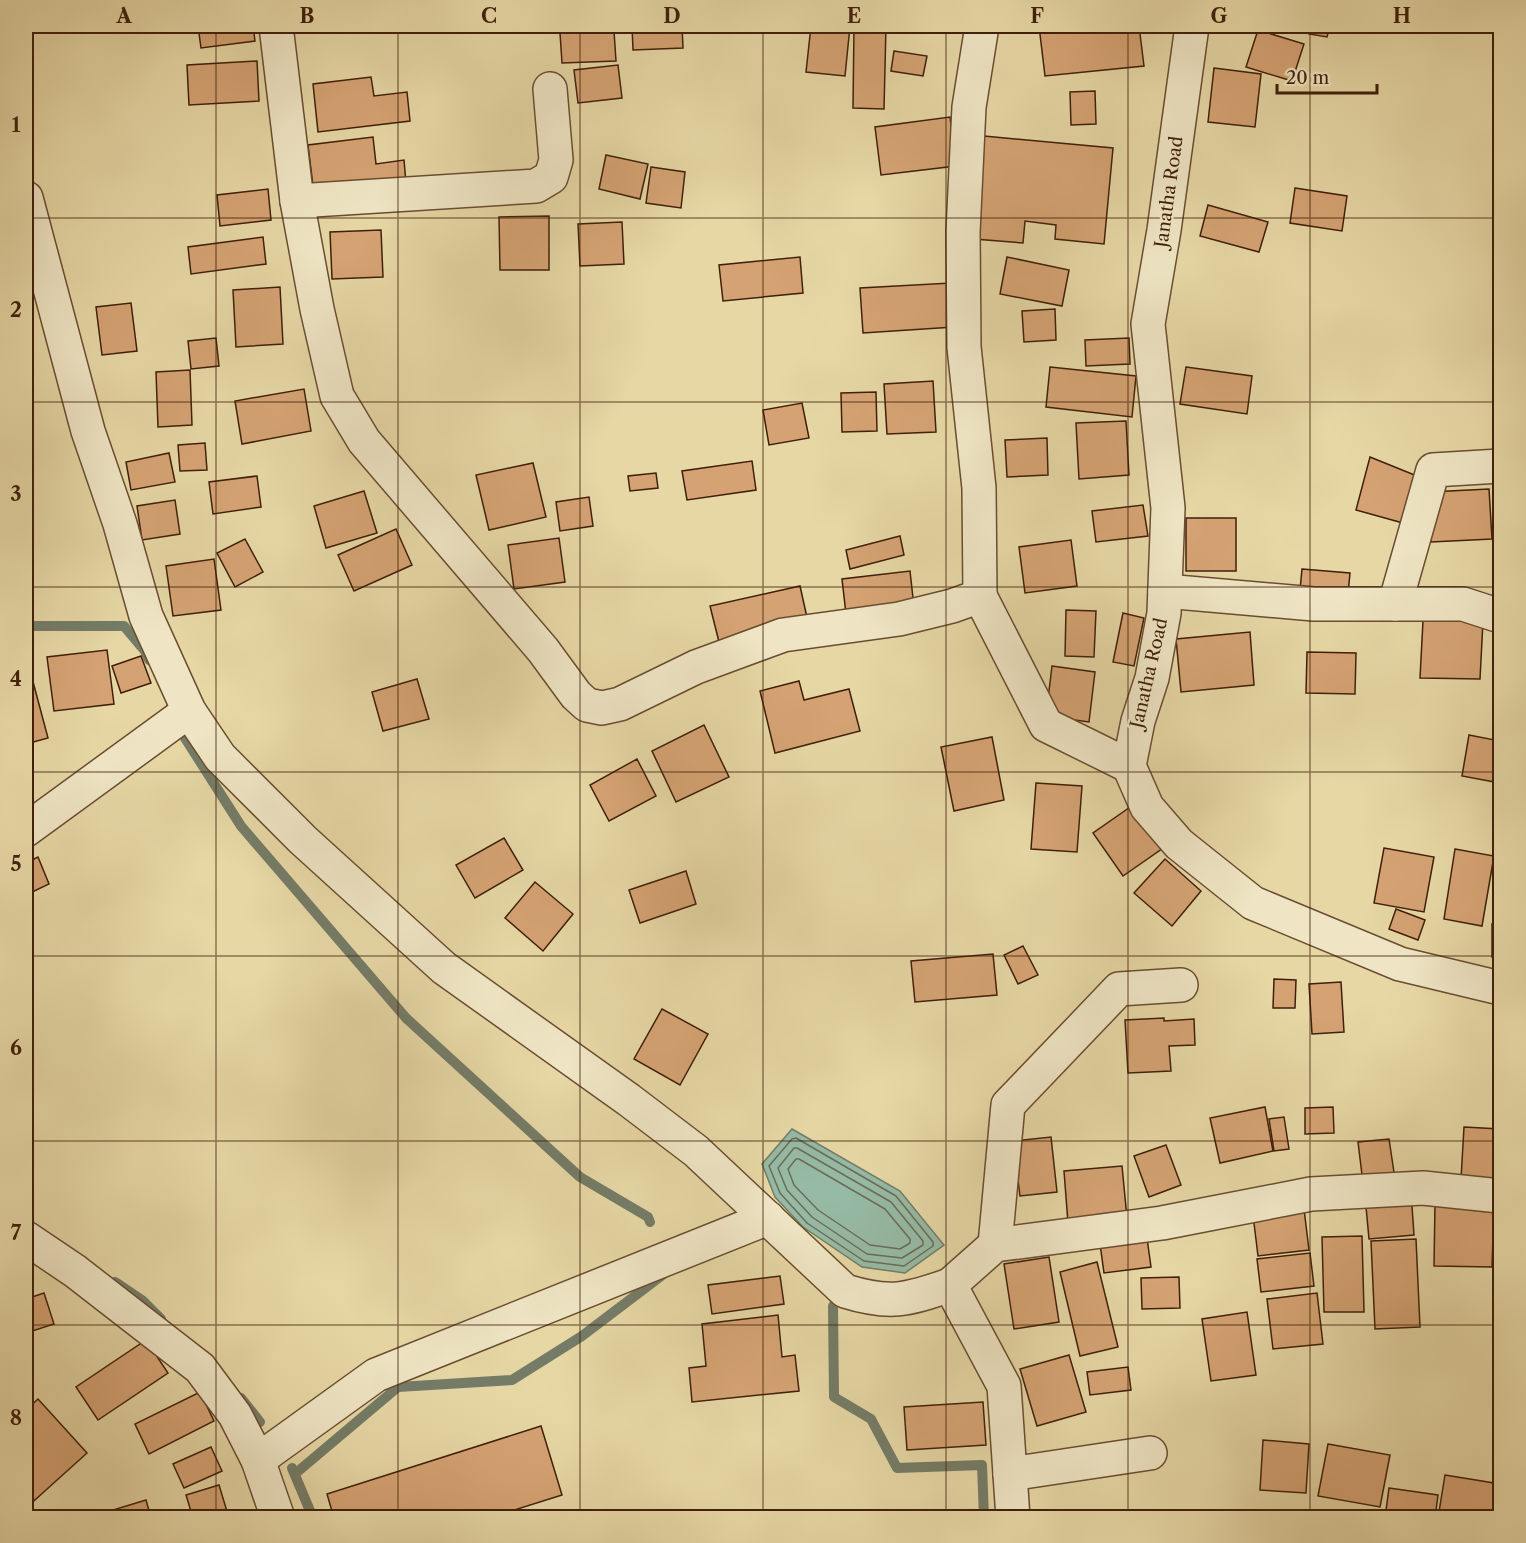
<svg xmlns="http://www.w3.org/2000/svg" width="1526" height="1543" font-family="'Libre Caslon Text',serif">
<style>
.water{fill:#96baa5;stroke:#747c67;stroke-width:1.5}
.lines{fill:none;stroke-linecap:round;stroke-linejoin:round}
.shore{stroke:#6b6c58;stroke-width:1.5}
.stream{stroke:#747c67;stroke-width:10}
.building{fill:#d5a373;stroke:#401f0a;stroke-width:1.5}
.minor-casing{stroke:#6a4d31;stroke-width:36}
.minor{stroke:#efe5c4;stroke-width:33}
.grid{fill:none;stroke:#401f0a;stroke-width:1.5;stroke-opacity:0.55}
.labels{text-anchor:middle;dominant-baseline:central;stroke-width:4.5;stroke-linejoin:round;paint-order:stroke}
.street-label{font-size:18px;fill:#401f0a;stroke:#efe5c4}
.neatline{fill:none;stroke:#401f0a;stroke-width:2}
.grid-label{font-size:20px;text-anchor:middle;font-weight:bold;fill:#401f0a}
</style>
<rect width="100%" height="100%" fill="#e6d7a5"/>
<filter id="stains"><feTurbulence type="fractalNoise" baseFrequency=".00333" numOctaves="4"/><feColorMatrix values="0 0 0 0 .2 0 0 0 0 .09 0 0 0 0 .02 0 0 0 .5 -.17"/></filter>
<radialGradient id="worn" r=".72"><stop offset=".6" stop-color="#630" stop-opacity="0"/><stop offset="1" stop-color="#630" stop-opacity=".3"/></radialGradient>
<path class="water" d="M792,1129L900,1191L944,1245L905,1273L862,1267L803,1227L775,1197L762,1164Z"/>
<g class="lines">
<g class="shore">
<path d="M796,1138L896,1196L933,1242V1246L904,1266L864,1261L807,1223L780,1193L769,1166L792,1139Z"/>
<path d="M794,1148H797L891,1202L923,1241V1245L902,1258L867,1254L812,1217L787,1190L778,1168Z"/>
<path d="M796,1159H799L885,1209L910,1239V1243L900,1249L870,1245L818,1210L794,1185L788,1169Z"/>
</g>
<g class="stream">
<path d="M26,626H124L145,651L149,660"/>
<path d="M185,738L241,826L406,1018L580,1177L648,1217L650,1222"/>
<path d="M115,1282L143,1301L161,1319"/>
<path d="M833,1306L834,1397L871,1419L897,1468L982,1465L984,1518"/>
<path d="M241,1398L260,1422"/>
<path d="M292,1468L313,1518"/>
<path d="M296,1473L398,1387L512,1380L582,1336L665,1273"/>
</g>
</g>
<g class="building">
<path d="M198,26H253L255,41L201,48Z"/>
<path d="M632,26H682L683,48L633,50Z"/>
<path d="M811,26H850L845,76L806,72Z"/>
<path d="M854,26H886L884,109L853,108Z"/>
<path d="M1039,26H1139L1144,66L1045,76Z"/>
<path d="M1311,26H1330L1327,37L1309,34Z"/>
<path d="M1258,30L1304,44L1292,81L1246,67Z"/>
<path d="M614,31L616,61L562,63L560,33Z"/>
<path d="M894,51L927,56L923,76L891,71Z"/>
<path d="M257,61L259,101L189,105L187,65Z"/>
<path d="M618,65L622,98L578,103L574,70Z"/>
<path d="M1214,68L1261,74L1255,127L1208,122Z"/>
<path d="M371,77L374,96L407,92L410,121L318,132L313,84Z"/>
<path d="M1095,91L1096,124L1071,125L1070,92Z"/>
<path d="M950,117L956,166L881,175L875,127Z"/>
<path d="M984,136L1113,148L1104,244L1055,239L1056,225L1025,221L1023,243L974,239Z"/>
<path d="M373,137L376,164L404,160L406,183L314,194L308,145Z"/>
<path d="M606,155L648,164L640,199L599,189Z"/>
<path d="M651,167L685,172L681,208L646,203Z"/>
<path d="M1295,188L1347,196L1342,231L1290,223Z"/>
<path d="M268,189L271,220L220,226L217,195Z"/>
<path d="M1208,205L1268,222L1259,252L1200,236Z"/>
<path d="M549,216V270H500L499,217Z"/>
<path d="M622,222L624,264L580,266L578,224Z"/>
<path d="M381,230L383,277L332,279L330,232Z"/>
<path d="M263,237L266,264L191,274L188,247Z"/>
<path d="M800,257L803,293L723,301L719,265Z"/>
<path d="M1007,257L1069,270L1062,306L1000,294Z"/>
<path d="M951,283L954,327L863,333L860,288Z"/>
<path d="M280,287L283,344L236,347L233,290Z"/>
<path d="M131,303L137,351L102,355L96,307Z"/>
<path d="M1055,309L1056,340L1024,342L1022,311Z"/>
<path d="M216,338L219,366L191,369L188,341Z"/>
<path d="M1129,338L1130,364L1086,366L1085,340Z"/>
<path d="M1050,367L1136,376L1132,417L1046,407Z"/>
<path d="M1186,367L1252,376L1247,414L1180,404Z"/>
<path d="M190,370L192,425L158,427L156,372Z"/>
<path d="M933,381L936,432L887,434L884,384Z"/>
<path d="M304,389L311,431L242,444L235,401Z"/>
<path d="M876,392L877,431L842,432L841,393Z"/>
<path d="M802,403L809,438L769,445L763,410Z"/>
<path d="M1126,421L1129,475L1079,479L1076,423Z"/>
<path d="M1047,438L1048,475L1007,477L1005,440Z"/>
<path d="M205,443L207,470L180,471L178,445Z"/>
<path d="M169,453L175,482L131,490L126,462Z"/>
<path d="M1370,457L1417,476L1403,523L1356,510Z"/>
<path d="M752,461L756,490L687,500L682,471Z"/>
<path d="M533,463L546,517L489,530L476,475Z"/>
<path d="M656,473L658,488L630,491L628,476Z"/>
<path d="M257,476L261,507L213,514L209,482Z"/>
<path d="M1489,489L1492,539L1431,542L1429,492Z"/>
<path d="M364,491L377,533L326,548L314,506Z"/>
<path d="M589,497L593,526L560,531L556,502Z"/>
<path d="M175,500L180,534L142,540L137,506Z"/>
<path d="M1143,505L1148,536L1096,542L1092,511Z"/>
<rect x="1186" y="518" width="50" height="53"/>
<path d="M396,529L412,565L354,591L338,555Z"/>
<path d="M900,536L904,555L850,569L846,550Z"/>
<path d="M559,538L565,582L514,589L508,545Z"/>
<path d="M245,539L263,572L235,587L217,553Z"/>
<path d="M1071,540L1077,586L1025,593L1019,547Z"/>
<path d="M214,559L221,610L173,616L166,566Z"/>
<path d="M1302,569L1350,573L1348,594L1300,590Z"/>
<path d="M910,571L914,607L846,614L842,579Z"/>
<path d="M800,586L808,622L719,642L710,606Z"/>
<path d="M1066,610L1096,611L1094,657L1065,656Z"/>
<path d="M1123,613L1144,618L1134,666L1113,662Z"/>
<path d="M1423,621H1483L1480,679L1420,678Z"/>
<path d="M1250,632L1254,685L1181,692L1176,639Z"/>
<path d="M107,650L114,704L54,711L47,657Z"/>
<path d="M1307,652L1356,653L1355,694L1306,693Z"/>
<path d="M141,656L151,683L121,693L112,666Z"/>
<path d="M1052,666L1095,672L1089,722L1046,716Z"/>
<path d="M32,678L48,738L26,744V680Z"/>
<path d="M417,679L429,719L383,731L372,692Z"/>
<path d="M799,681L804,700L849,689L860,731L775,753L760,691Z"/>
<path d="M704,725L729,777L676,802L652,751Z"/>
<path d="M1469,735L1500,741V783L1462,776Z"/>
<path d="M992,737L1004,800L954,811L941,747Z"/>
<path d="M637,759L656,796L609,821L590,785Z"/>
<path d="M1036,783L1082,786L1077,852L1031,849Z"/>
<path d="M1136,803L1166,846L1123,876L1093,833Z"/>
<path d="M504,838L523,870L475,898L456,865Z"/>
<path d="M1384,848L1434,857L1424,912L1374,903Z"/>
<path d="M1455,849L1494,856L1482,926L1444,919Z"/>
<path d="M38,857L49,884L26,895V863Z"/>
<path d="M1165,859L1201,891L1172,926L1134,893Z"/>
<path d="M1500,864V918L1493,917Z"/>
<path d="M686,871L696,904L640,923L629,890Z"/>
<path d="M535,882L573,914L543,951L505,918Z"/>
<path d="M1396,909L1425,920L1418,940L1389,929Z"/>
<rect x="1492" y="924" width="8" height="33"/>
<path d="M1023,946L1038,975L1018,984L1004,955Z"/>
<path d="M26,951L33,968L26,972Z"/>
<path d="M993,954L997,995L915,1002L911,961Z"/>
<path d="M1274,979L1296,980L1295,1008H1273Z"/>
<path d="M1341,982L1344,1032L1312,1034L1309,984Z"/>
<path d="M662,1009L708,1034L680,1085L634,1059Z"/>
<path d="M1164,1018V1021L1194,1019L1195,1045L1169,1046L1171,1071L1128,1073L1125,1020Z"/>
<path d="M1265,1107L1273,1151L1220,1163L1210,1118Z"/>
<path d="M1333,1107L1334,1133L1305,1134V1108Z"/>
<path d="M1284,1117L1289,1149L1274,1151L1269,1119Z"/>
<path d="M1464,1127L1500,1129V1182L1461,1179Z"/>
<path d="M1051,1137L1057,1192L1020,1196L1013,1141Z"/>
<path d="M1389,1139L1395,1179L1363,1183L1358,1142Z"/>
<path d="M1166,1145L1181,1185L1149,1197L1134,1156Z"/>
<path d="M1122,1166L1127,1218L1068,1223L1064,1171Z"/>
<path d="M1411,1192L1414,1235L1369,1239L1365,1196Z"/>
<path d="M1435,1204L1494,1205L1492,1267L1434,1266Z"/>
<path d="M1304,1209L1309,1250L1258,1256L1253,1215Z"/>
<path d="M1362,1236L1364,1312H1324L1322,1237Z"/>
<path d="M1147,1238L1151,1267L1104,1273L1100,1244Z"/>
<path d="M1416,1239L1420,1327L1375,1329L1371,1241Z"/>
<path d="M1310,1253L1314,1286L1261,1292L1257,1259Z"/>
<path d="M1049,1257L1059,1322L1014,1329L1004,1264Z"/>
<path d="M1097,1262L1118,1347L1080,1356L1060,1272Z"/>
<path d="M780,1276L784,1304L712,1314L708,1285Z"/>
<path d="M1179,1277L1180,1308L1142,1309L1141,1278Z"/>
<path d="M44,1293L54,1324L26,1333V1299Z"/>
<path d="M1317,1293L1323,1344L1273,1349L1267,1299Z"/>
<path d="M1247,1312L1256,1375L1211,1381L1202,1319Z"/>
<path d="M778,1315L782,1357L795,1355L799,1391L692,1402L689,1368L706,1366L702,1324Z"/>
<path d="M146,1340L168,1373L98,1420L76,1387Z"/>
<path d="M1069,1355L1086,1412L1037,1426L1020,1369Z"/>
<path d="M1128,1367L1131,1390L1090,1395L1087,1372Z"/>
<path d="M200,1392L214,1421L149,1454L135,1424Z"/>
<path d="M38,1399L87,1453L26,1508V1410Z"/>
<path d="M983,1402L986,1445L907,1450L904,1407Z"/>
<path d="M541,1426L562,1495L489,1518H334L327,1494Z"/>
<path d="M1263,1440L1309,1444L1306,1493L1260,1490Z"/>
<path d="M1328,1444L1390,1455L1380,1507L1318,1496Z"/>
<path d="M211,1447L222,1471L184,1488L173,1464Z"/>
<path d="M1445,1475L1500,1484V1518H1438Z"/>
<path d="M219,1485L229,1518H193L186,1495Z"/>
<path d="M1389,1488L1438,1495L1435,1518H1385Z"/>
<path d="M146,1500L151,1518H87Z"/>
</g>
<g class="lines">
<defs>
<g id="minor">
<path d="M276,26L297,201L317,309L337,396L364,441L543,650L576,695L587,705L602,708L620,704L696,667L783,635L899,619L952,606L980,596L979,488L964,347L963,232L969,107L982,26"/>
<path d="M1192,26L1164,230L1148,324L1168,508L1164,613L1152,678L1138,721L1129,766L1147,807L1179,844L1253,903L1400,964L1500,988"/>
<path d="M26,198L88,431L120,524L146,616L189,711L220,757L303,840L444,968L629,1100L696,1151L845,1291C890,1305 907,1300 950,1285L1004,1386L1013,1518"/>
<path d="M297,201L536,186L551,177L556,160L550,89"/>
<path d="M1165,591L1314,604H1463L1500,616"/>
<path d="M980,596L1046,725L1129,766"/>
<path d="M1395,604L1433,470L1500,466"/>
<path d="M26,830L189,711"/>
<path d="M26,1238L75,1271L200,1368L235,1415L258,1460L278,1518"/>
<path d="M995,1245L1008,1105L1119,989L1181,985"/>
<path d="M950,1285L995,1245L1162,1223L1311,1194L1423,1188L1500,1196"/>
<path d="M258,1460L376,1375L768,1218"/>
<path d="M1010,1474L1150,1453"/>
</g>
</defs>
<use href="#minor" class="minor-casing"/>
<use href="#minor" class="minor"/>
</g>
<path class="grid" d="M216,26V1518M398,26V1518M580,26V1518M763,26V1518M946,26V1518M1128,26V1518M1310,26V1518M26,218H1500M26,402H1500M26,587H1500M26,772H1500M26,956H1500M26,1141H1500M26,1325H1500"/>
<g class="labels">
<g class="street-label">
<text transform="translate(1169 192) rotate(-82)">Janatha Road</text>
<text transform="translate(1149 673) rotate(-77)">Janatha Road</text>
</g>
</g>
<rect width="1526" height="1543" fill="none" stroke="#e6d7a5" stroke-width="66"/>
<path d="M1277 84v9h100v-9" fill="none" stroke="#401f0a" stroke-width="3"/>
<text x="1286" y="84" font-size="18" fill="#401f0a" stroke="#efe5c4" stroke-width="4.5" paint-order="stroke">20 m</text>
<rect x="33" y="33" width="1460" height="1477" class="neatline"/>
<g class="grid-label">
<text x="124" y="23">A</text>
<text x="307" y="23">B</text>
<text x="489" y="23">C</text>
<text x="672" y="23">D</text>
<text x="854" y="23">E</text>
<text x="1037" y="23">F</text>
<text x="1219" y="23">G</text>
<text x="1402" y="23">H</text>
<text x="16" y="132">1</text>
<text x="16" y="317">2</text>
<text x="16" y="501">3</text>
<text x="16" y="686">4</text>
<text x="16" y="871">5</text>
<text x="16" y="1055">6</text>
<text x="16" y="1240">7</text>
<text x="16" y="1425">8</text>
</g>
<rect width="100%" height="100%" filter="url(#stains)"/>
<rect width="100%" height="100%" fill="url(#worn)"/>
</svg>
